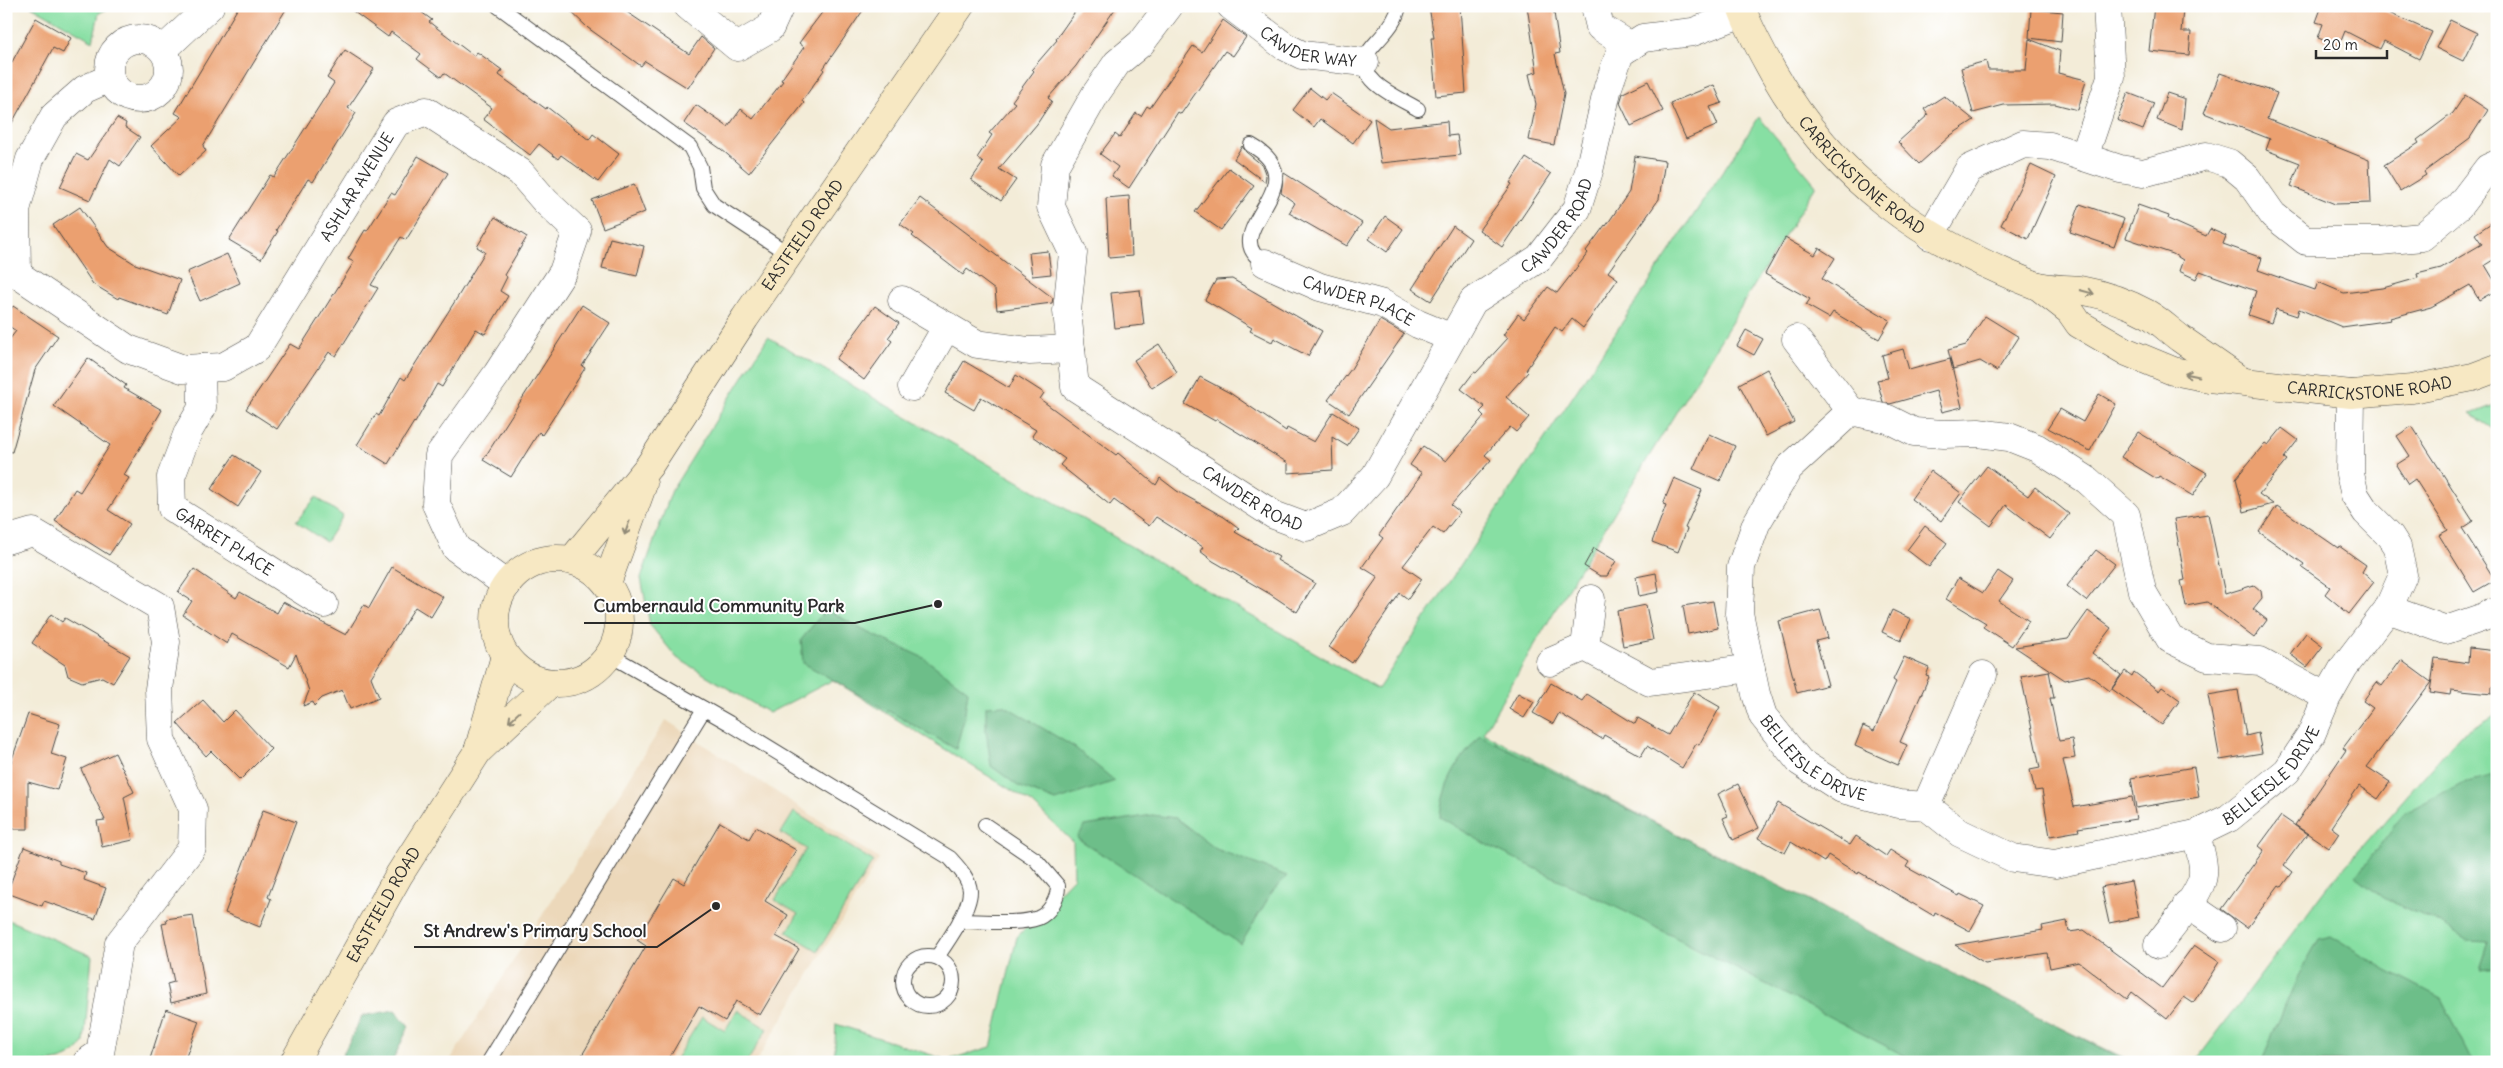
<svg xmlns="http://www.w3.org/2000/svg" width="2503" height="1068" font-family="Delius,sans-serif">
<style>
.built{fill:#ecd8ba}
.green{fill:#87dfa3;stroke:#598567}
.forest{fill:#6dbe89;stroke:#4c745a}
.building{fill:#eba070}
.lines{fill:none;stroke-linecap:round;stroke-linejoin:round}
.lane-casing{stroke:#494845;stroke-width:16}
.street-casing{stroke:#494845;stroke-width:29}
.secondary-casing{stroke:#494845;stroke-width:29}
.lane{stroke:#fff;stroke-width:14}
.street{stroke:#fff;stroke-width:28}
.secondary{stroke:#f7e8c3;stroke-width:28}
.oneway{stroke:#918a77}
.labels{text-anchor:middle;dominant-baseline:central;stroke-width:4;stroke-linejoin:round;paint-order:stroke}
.street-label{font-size:16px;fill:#2b2b2b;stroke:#fff}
.leader{fill:none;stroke:#2b2b2b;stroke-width:2}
.callout-dot{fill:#2b2b2b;stroke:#fff;stroke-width:2}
.callout-label{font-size:18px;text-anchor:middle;font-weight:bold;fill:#2b2b2b;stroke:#fff;stroke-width:4;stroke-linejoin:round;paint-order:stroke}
</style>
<rect width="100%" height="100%" fill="#fff"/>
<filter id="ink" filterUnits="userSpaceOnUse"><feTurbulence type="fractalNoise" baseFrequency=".02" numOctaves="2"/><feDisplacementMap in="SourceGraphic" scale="10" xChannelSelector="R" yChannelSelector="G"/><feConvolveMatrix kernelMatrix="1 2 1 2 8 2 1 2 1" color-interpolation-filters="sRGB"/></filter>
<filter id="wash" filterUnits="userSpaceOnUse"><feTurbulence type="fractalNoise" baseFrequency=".0096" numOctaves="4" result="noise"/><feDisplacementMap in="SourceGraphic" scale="20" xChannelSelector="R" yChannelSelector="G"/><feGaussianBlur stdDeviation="1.12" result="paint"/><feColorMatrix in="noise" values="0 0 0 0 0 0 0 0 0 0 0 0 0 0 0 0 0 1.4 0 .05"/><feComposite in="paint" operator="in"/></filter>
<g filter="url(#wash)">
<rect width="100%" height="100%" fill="#f3ecd8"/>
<path class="built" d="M666,720L879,859L756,1062H449Z"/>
<g class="green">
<path d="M31,6H114L99,13L93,41Z"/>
<path d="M1759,117L1816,185L1571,583L1483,733L1934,968L2133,1062H834L836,1024L947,1060L991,1047L1017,937L1074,877L1073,842L1032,803L833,680L769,713L677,658L650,625L641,578L672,490L768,337L1378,689Z"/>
<path d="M2497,404V431L2471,414Z"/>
<path d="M316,497L343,516L326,542L296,522Z"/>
<path d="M2497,714V1062H2195L2328,886L2460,735Z"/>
<path d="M794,812L873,861L818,951L787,932L798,914L775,900L806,849L781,833Z"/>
<path d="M6,919L92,956L84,1042C68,1068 35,1062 6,1062Z"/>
<path d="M737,1010L767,1029L747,1062H674L702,1017L725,1031Z"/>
</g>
<g class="forest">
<path d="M826,609L863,630L924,658L968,691L964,719L956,749L803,663L801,640Z"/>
<path d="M1004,705L1074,747L1115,781L1056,801L1018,786L991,766L986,730V706Z"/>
<path d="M1480,735L2129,1062H1917L1628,913L1487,845L1440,817C1442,784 1459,760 1480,735Z"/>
<path d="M2497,774V967L2480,969L2489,942L2468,941L2438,922L2383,898L2356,877L2404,813L2460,784Z"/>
<path d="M1152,815L1176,818L1216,849L1287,876L1272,892L1241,944L1077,838L1085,826Z"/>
<path d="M2331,936L2387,970L2441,998L2473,1062H2261L2298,976L2319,939Z"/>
<path d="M395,1010L409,1026L392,1062H339L362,1016Z"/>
</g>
<g id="blocks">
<g class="building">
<path d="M239,6H288L203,146L206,151L179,176L151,146L182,117L175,113Z"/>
<path d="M346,6H413L432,20L429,22L474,56L477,52L502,70L499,75L546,109L547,107L589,140L593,134L619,154L598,182L561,155L558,159L539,144L530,155L483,119L492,108L444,73L441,77L417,59L421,54L391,32L388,37Z"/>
<path d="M565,6H618L689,54L701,37L714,48L688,88L645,61L641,66L588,28Z"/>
<path d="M827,6H866L823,69L824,70L802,101L804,103L749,173L721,149L684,123L696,105L728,127L741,109L753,119L783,81L781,80L804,47L799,43Z"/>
<path d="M1079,6H1117L1076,66L1048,98L1052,101L1037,124L999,169L1016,180L1001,201L971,180L983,163L977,158L992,135L989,133L1015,103L1012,101L1034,71L1032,69L1057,40L1056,39Z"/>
<path d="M1429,6H1460L1466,93L1436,96L1431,38H1434Z"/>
<path d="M1527,6H1553L1560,53L1555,54L1564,94L1554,145L1529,140L1536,104L1529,74L1537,72Z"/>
<path d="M2154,6L2183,9L2181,32H2191L2189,55L2149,51Z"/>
<path d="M2322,6H2373L2432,32L2419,59L2384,41L2380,49L2345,31L2339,46L2318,38L2323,24L2316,22Z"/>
<path d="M2031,9L2063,12L2061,42L2029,38Z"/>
<path d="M36,18L71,38L63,53L53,48L6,134V73Z"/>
<path d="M1223,20L1246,37L1233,56L1225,51L1181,114L1178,112L1129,188L1112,176L1118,167L1100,154L1115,134L1120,138L1136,113L1141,116L1147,106L1150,108L1193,46L1202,52Z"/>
<path d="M2450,20L2477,33L2463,61L2436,48Z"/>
<path d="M2029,39L2060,51L2058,73L2086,80L2078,110L2055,104L2004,105L1973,113L1961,68L1986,61L1988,70H2026Z"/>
<path d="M345,50L374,69L348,108L356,113L313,182L308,179L276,230L278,231L261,259L229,240L270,175L274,177L334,83L327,78Z"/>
<path d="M2220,73L2277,93L2267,119L2369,160L2371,203L2335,204L2291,186L2300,163L2266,150L2270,139L2204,113Z"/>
<path d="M1648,81L1663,111L1631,126L1620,103L1623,93Z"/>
<path d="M1714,85L1722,103L1710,107L1718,125L1686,139L1670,103Z"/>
<path d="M1310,88L1325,100L1331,93L1370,120L1353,143L1320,119L1314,127L1293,110Z"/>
<path d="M2128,93L2154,103L2143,130L2117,120Z"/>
<path d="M2167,93L2185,99L2182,130L2157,120Z"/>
<path d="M2465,95L2488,110L2470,138L2424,172L2426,175L2400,191L2384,165L2419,143L2417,140L2453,113Z"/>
<path d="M1944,96L1974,120L1951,135L1919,164L1898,142L1928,115L1924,109Z"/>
<path d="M117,118L126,123L125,127L140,137L120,166L110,159L90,200L60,187L76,154L88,160Z"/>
<path d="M1374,118L1389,128L1447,121L1448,136L1457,135L1460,155L1381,163Z"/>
<path d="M1242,146L1246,152L1262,165L1266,176L1265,182L1234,159Z"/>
<path d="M418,156L448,173L406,240L401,237L371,285L378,288L336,356L329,352L277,429L246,409L290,344L299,349L354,262L348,259L365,230L367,231L391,193L395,195Z"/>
<path d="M1635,156L1665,161L1659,199L1608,272L1618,279L1583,328L1572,319L1562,332L1555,327L1526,370L1528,372L1506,397L1529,417L1516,432L1510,427L1485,455L1491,460L1451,505L1460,512L1443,534L1433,527L1403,566L1422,579L1408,599L1400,593L1352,663L1329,647L1378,577L1362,567L1383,538L1379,535L1422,473L1410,465L1423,446L1446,461L1484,416L1480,412L1485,407L1461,389L1474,372L1476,373L1508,338L1503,335L1518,314L1524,319L1548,287L1557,293L1588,253L1586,251L1605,225L1606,226L1629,192Z"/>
<path d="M1526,158L1551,174L1502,247L1479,230L1512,184L1510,183Z"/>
<path d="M2031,165L2056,177L2028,239L2001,225Z"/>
<path d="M1229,168L1254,186L1221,230L1195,212Z"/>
<path d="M1284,173L1362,223L1347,246L1289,213L1295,203L1281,193Z"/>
<path d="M634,184L645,212L603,228L592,200Z"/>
<path d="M1129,196L1132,256L1109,258L1106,198Z"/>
<path d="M920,198L1053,298L1052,303L997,310L995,290L967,269L963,275L912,236L914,234L900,224Z"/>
<path d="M2080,204L2124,219L2114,247L2070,232Z"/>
<path d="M2138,205L2169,216L2168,219L2206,236L2210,229L2226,236L2223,244L2262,258L2258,270L2315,290L2318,282L2344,293L2383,288L2418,278L2417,274L2441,268L2482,244L2475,234L2497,219V266L2493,260L2485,265L2497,285V290L2479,300L2470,285L2431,307L2390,318L2391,320L2342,327L2299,309L2297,316L2276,309L2271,323L2248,315L2256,291L2200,271L2196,279L2179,271L2183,260L2173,254L2126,238Z"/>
<path d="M80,207L108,247L135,264L180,280L168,315L119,297L118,299L93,284L53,225Z"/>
<path d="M1385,216L1403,229L1387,252L1369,239Z"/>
<path d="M495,217L527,237L504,275L507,277L500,291L508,296L485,334L476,329L442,387L437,384L415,423L414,422L388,464L357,445L376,414L379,416L401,377L405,380L457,298L485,252L477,247Z"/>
<path d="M1453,226L1471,239L1431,301L1412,289Z"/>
<path d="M610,238L644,246L637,276L602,268Z"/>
<path d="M1785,238L1815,255L1819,248L1835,258L1822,279L1890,320L1879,339L1833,312L1829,318L1806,305L1810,299L1765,274Z"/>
<path d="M1048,251L1051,274L1032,276L1029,253Z"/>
<path d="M227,254L240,283L200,301L187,272Z"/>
<path d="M1232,279L1322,331L1308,356L1274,338L1272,342L1250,331L1252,328L1205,300L1216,280Z"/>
<path d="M1140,290L1144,325L1115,328L1111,293Z"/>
<path d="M582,305L610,323L582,366L585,368L561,406L542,435L539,432L511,477L483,460Z"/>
<path d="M13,306L58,336L35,370L12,452L6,451V344L16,331L6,324V316Z"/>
<path d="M875,306L899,323L888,338L892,341L864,380L836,359Z"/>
<path d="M1985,316L2019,337L1997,371L1980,361L1953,369L1948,350L1966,345Z"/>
<path d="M1380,320L1404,334L1349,414L1328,400L1351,369Z"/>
<path d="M1746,330L1763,339L1754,355L1737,346Z"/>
<path d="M1159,344L1177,372L1152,388L1134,360Z"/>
<path d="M1903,349L1909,370L1950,359L1962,407L1942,412L1936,391L1890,404L1883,402L1877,380L1888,378L1882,355Z"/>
<path d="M88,358L126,385L124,388L162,410L124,475L129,478L108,510L130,524L109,555L55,521L75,489L80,492L110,445L54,406Z"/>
<path d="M964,361L1009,388L1016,375L1044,393L1040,399L1116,455L1118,453L1156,485L1160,478L1177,491L1224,517L1239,528L1235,532L1279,557L1277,560L1315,583L1297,612L1270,594L1213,561L1200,551L1203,547L1156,517L1149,526L1114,500L1110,505L1060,465L1065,459L1032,436L1036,430L981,397L974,410L945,393Z"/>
<path d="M1767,369L1794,422L1766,436L1739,384Z"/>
<path d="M1200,377L1230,393L1286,431L1287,428L1314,442L1333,412L1359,428L1347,446L1332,437L1333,470L1288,473V463L1216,419L1215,421L1185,404Z"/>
<path d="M2099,394L2116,404L2090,451L2048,428L2060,409L2083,422Z"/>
<path d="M2412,426L2473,521L2462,528L2495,580L2474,592L2439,535L2448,530L2415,479L2408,484L2396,465L2410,456L2397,436Z"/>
<path d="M2282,428L2298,440L2284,458L2287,460L2259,494L2273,504L2244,512L2236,478L2265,443L2268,445Z"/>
<path d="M2138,432L2207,473L2193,496L2159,476L2157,479L2121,457Z"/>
<path d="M1709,434L1735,446L1720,481L1693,469Z"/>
<path d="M234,455L261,472L238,507L211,489Z"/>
<path d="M1987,466L2028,496L2035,487L2069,514L2050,539L2006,505L1991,526L1959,502Z"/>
<path d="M1931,471L1961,493L1941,521L1911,499Z"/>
<path d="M1674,478L1702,490L1685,528L1687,529L1678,552L1652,542L1666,505L1663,504Z"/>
<path d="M2277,506L2338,548L2339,546L2366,565L2362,572L2374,582L2349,614L2325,594L2330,587L2302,567L2304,564L2259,532Z"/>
<path d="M2208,514L2225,594L2254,585L2261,591L2262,598L2253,609L2267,620L2254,638L2207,602L2186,606L2181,581L2185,580L2174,519Z"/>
<path d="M1925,526L1947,543L1929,567L1907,550Z"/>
<path d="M1594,548L1616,561L1607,576H1600L1584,566Z"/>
<path d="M2096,550L2115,564L2086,601L2067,586Z"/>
<path d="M392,567L443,597L431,617L415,607L371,677L379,697L350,709L342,690L322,698L314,706L313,702L303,706L309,691L296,654L289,667L232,634L227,644L183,615L192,601L178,592L194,569L236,598L240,592L277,613L283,602L346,635L364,605L369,608Z"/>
<path d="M1998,571L2013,581L1999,601L2029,621L2012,646L1983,627L1986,623L1946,599L1958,578L1983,593Z"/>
<path d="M1656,573L1659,592L1639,596L1636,577Z"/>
<path d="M1713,601L1718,628L1688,634L1683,606Z"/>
<path d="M1646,605L1653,640L1623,646L1617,611Z"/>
<path d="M1820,610L1828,638L1816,641L1828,685L1797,693L1779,621Z"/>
<path d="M1892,610L1911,619L1901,641L1882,632Z"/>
<path d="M2088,611L2111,628L2092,653L2121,675L2110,691L2089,675L2065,680L2015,647L2068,639Z"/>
<path d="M51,614L62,622L65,618L130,656L113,683L102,677L82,682L68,676L65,665L32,643Z"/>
<path d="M2306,633L2323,646L2307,667L2290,654Z"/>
<path d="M2469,648L2497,651V688L2492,687V694L2451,690L2450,695L2430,692L2435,658L2468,663Z"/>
<path d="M1904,657L1929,668L1926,676L1929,677L1900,742L1907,745L1898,765L1855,746L1863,726L1874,731L1896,682L1893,680Z"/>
<path d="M2401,660L2431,682L2367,767L2390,782L2378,799L2359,786L2331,827L2339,833L2329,848L2295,825L2346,750L2343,748L2373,708L2363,701L2377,682L2382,686Z"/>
<path d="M2049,671L2054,698H2050L2059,741L2072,739L2075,758L2063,760L2074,807L2132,797L2136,819L2078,828L2079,831L2050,836L2042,790L2035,791L2030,770L2040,768L2021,676Z"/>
<path d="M2125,671L2132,676L2134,672L2159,691L2162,687L2180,700L2162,725L2112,689Z"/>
<path d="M1551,683L1582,701L1587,694L1635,724L1638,718L1668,735L1694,692L1720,707L1699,745L1696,744L1682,768L1647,746L1641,756L1604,735L1602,739L1559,713L1553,724L1533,713Z"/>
<path d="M2238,690L2246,736L2258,733L2262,753L2220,760L2208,695Z"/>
<path d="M1518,693L1534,702L1524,718L1509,709Z"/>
<path d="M203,700L223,722L235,710L271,749L240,780L211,751L206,756L177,723Z"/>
<path d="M28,714L60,724L51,754L67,759L57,790L28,782V829H6V776Z"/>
<path d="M115,753L134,792L124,797L133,840L102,847L97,821L105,820L81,769Z"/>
<path d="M2194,767L2199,797L2136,808L2131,778Z"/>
<path d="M1738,784L1759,828L1733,840L1723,818L1728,816L1718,794Z"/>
<path d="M1778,803L1850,845L1856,836L1886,856L1890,850L1909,862L1906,867L1959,896L1960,894L1984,906L1970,931L1935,912L1934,916L1859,872L1858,874L1828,855L1824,862L1791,842L1785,853L1758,838Z"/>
<path d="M263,810L296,822L268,897L271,899L260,927L225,913Z"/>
<path d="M2281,816L2307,834L2284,865L2293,872L2282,887L2279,885L2247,928L2221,909L2264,850L2259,846Z"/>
<path d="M720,822L749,839L756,827L796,850L765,901L788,915L776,936L799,949L760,1015L736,1001L725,1021L699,1006L667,1062H578L646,946L637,940L674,878L684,884Z"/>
<path d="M24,847L59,861V864L86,873L84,880L106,888L95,919L44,901L42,906L7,893Z"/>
<path d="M2131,881L2139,917L2109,923L2101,887Z"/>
<path d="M193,915L206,994L171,1003L167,984L174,982L162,924L167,923L166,919Z"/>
<path d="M2067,921L2069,932L2084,930L2162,988L2194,945L2219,962L2193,1003L2184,997L2167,1019L2132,992L2127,999L2079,962L2050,968L2047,953L1985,963L1955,945L2043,930L2042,926Z"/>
<path d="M166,1009L199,1021L184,1062H149Z"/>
</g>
</g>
</g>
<g filter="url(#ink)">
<use href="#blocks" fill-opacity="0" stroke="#494845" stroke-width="1"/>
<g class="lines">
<defs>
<g id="lane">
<path d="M498,6L690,147L700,167L703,188L714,205L790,255"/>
<path d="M1399,6C1397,18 1390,27 1382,36C1377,42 1370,48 1367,55C1356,82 1400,98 1418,109"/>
<path d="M1251,145C1321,184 1212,232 1265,263"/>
<path d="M610,655L729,723L950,858C958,867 969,878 970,891C970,910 948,941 937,957"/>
<path d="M960,921C981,921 1020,925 1038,918C1050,913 1058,898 1058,886L1035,859L985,825"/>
<circle cx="928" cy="981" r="25"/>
<path d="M490,1060L704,709"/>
</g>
<g id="street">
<path d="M688,6L737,47L770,28L780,6"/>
<path id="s1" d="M1169,6L1141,43L1117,63L1095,95L1055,165L1051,207L1073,253L1067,311L1075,387L1274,515L1306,527L1342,512L1375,476L1473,301L1539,258L1577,209L1589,171L1608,87L1620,53L1643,38L1693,32L1743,13"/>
<path id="s2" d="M1231,6L1284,46L1302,55L1365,62"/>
<path d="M1595,6L1600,27L1631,46"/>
<circle cx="139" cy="69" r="30"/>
<path d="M163,50L210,6"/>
<path d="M2084,157L2111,77L2107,6"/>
<path d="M1930,236L1969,169L2023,144L2050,146L2120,169L2143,173L2206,156L2229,163L2247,178L2273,215L2306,241H2380L2422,237L2459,206L2488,168L2497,164"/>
<path id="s3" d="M1265,263L1320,287L1383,304L1418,324L1452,338"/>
<path id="s4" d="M17,274L128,349L183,369L223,367L257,348L396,123L426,111L520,172L545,201L577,231L563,272L497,374L439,455L436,504L456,548L507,585"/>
<path d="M17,274L16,210L30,159L54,116L85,89L110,78"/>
<path d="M902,300L977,344L1029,351L1071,349"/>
<path d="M1796,339L1851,411"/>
<path id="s5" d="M201,368L202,408L188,432L171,477L172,508L324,604"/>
<path d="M912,387L947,326"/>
<path d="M6,540L33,532L160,607L166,642L159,689L161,739L193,809L192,848L119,943L100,1053L87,1062"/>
<path d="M2388,609L2446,630L2484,617L2497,611"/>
<path d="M1585,647L1591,599"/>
<path d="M1550,662L1585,647L1650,682L1751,668"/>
<path id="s6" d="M2327,697L2260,661L2207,657L2170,639L2142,591L2126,515L2087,480L2037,448L2009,437L1978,433L1944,434L1914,432L1888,419L1851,411L1789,468L1756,524L1741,567L1739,613L1756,694L1763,716L1800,762L1842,789L1899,804L1926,806L1960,833L2013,858L2055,864L2196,834L2229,818L2287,771L2311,735L2327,697L2344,667L2388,609L2403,575L2397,547L2390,536L2366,512L2355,495L2350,474L2351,394"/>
<path d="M1926,806L1983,675"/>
<path d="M2187,904L2222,928"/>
<path d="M2158,945C2171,927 2195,901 2202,880C2206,866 2199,848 2196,834"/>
</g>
<g id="secondary">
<path id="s7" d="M1741,6C1749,30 1762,52 1774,74C1835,180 1923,242 2035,285C2049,290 2066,288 2080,290C2102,294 2128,303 2148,314C2160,321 2170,331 2181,339C2201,353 2220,366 2240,380"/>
<path id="s8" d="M2038,286L2070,311L2079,324L2127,352L2173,371L2209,378L2351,394L2412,389L2473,377L2497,368"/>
<circle cx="557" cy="621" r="62"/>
<path id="s9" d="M572,560L649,466L745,318L960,6"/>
<path d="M607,583L643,484"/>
<path d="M478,751L505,656"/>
<path id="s10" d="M294,1062L399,875L478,751L550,683"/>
</g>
</defs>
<use href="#lane" class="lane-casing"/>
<use href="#street" class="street-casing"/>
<use href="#secondary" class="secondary-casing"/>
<use href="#lane" class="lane"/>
<use href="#street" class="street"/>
<use href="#secondary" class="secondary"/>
</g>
<defs><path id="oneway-shaft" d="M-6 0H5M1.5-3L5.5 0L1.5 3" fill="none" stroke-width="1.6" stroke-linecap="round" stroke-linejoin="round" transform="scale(1.25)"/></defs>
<g class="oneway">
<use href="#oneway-shaft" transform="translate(2087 292) rotate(15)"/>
<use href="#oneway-shaft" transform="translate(2192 375) rotate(-168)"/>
<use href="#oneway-shaft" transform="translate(627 528) rotate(110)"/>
<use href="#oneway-shaft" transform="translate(514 717) rotate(137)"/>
</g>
</g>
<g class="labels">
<g class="street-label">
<text stroke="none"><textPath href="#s2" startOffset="90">CAWDER WAY</textPath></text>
<text stroke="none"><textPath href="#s7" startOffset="211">CARRICKSTONE ROAD</textPath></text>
<text stroke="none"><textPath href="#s4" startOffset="461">ASHLAR AVENUE</textPath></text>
<text stroke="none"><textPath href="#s1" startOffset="1100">CAWDER ROAD</textPath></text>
<text stroke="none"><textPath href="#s9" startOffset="399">EASTFIELD ROAD</textPath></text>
<text stroke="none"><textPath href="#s3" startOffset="101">CAWDER PLACE</textPath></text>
<text stroke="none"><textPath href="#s8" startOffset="360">CARRICKSTONE ROAD</textPath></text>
<text stroke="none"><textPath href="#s1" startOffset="635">CAWDER ROAD</textPath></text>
<text stroke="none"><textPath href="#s5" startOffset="209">GARRET PLACE</textPath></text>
<text stroke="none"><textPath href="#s6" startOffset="1022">BELLEISLE DRIVE</textPath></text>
<text stroke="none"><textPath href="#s6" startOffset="1535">BELLEISLE DRIVE</textPath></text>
<text stroke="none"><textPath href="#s10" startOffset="181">EASTFIELD ROAD</textPath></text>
</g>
</g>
<path class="leader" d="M938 604L855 623H584M716 906L657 947H414"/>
<g class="callout-dot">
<circle cx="938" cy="604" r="5"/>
<circle cx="716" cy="906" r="5"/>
</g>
<g class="callout-label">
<text x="719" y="612">Cumbernauld Community Park</text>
<text x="535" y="937">St Andrew's Primary School</text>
</g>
<rect width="2503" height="1068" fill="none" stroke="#fff" stroke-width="25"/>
<path d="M2316 50v8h71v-8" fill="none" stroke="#2b2b2b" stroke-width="2.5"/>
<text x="2323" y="50" font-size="15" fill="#2b2b2b" stroke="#ffffff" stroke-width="4" paint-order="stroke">20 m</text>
</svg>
